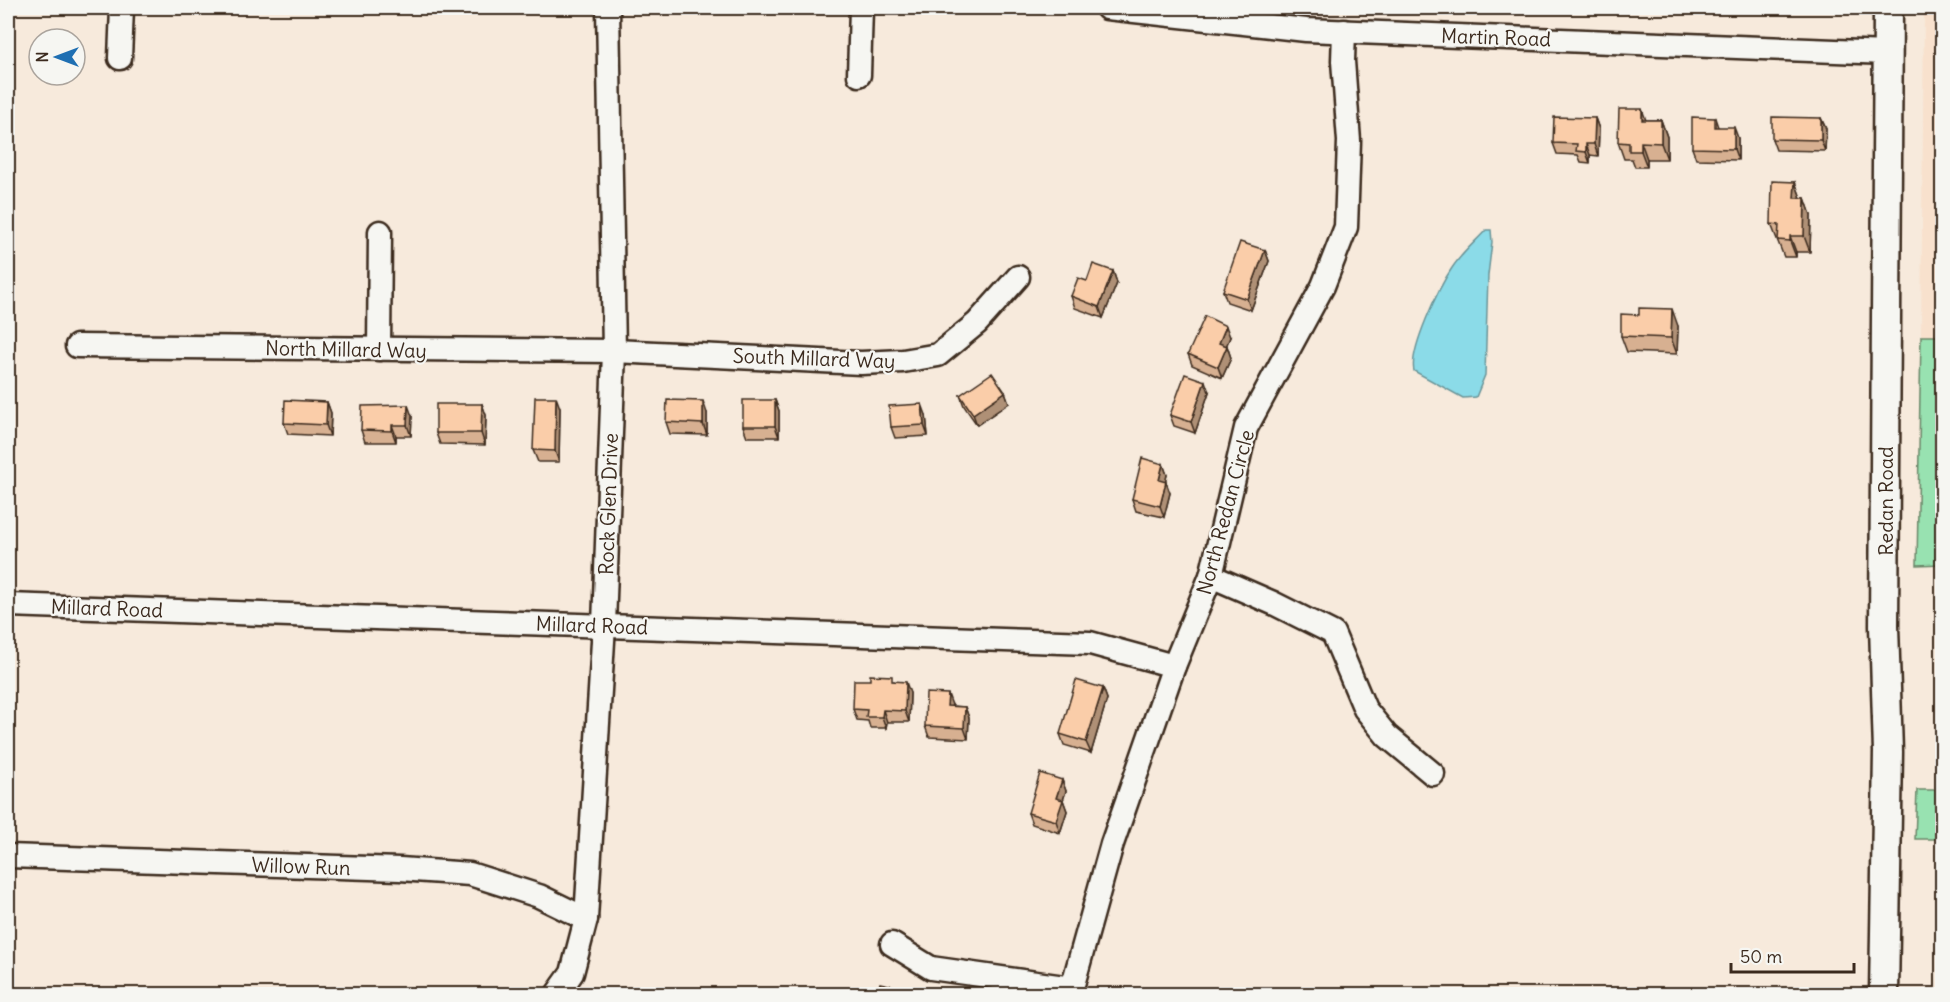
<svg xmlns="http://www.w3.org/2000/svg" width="1950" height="1002" font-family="Delius,sans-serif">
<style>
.built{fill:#f8e1cd}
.green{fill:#98e2b1;stroke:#6a8668;stroke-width:1.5}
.water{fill:#8bdbe8;stroke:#6b9497;stroke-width:1.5}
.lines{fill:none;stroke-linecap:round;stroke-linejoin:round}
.minor-casing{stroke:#3b2a1e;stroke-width:27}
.major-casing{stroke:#3b2a1e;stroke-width:33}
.minor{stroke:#f6f6f2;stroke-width:22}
.major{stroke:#f6f6f2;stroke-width:28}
.wall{fill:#d7b091;stroke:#3b2a1e;stroke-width:1.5}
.shaded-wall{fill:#af9076;stroke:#3b2a1e;stroke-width:1.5}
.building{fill:#facda9;stroke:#3b2a1e;stroke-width:1.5}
.labels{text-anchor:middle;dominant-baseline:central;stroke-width:4.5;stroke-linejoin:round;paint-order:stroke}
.street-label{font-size:20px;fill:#3b2a1e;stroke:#f6f6f2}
</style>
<rect width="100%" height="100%" fill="#f7eadc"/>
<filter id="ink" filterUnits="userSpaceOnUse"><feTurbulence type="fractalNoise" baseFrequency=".0167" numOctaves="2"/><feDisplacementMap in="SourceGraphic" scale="12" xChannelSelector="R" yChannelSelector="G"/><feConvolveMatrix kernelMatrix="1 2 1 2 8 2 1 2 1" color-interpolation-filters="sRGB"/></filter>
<g filter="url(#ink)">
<path class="built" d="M1924,8H1942V336H1921Z"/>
<g class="green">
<path d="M1921,336H1942V564L1917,565Z"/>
<path d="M1917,790H1942V839H1915Z"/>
</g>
<path class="water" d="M1486,230H1491L1492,242L1488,275L1485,375L1476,397L1463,398L1414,371C1409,350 1439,287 1452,268C1461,254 1475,242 1486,230Z"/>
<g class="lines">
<defs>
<g id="minor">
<path d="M1107,8L1306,30L1887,53"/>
<path d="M120,58L122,8"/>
<path d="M859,75L861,8"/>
<path d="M77,346L614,351L861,363L903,361L938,355L977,323L1018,277"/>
<path d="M379,349L380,232"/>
<path d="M1211,576L1273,603L1333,633L1365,709L1387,736L1433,774"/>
<path d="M8,605L1090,643L1174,666"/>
<path d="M8,856L400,869L470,874L539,896L586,919"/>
<path d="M892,944L931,968L1072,988"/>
<path d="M557,994L572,973L586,919L604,625L614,351L608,8"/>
<path d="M1072,994V988L1112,844L1174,666L1211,576L1246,428L1323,286L1346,227L1349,141L1343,61L1344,31"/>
</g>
<path id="major" d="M1884,994L1888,752L1884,626L1888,8"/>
</defs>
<use href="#minor" class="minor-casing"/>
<use href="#major" class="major-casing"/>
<use href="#minor" class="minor"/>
<use href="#major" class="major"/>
</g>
<g class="wall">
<path d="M1595,118L1599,129L1598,156L1590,155V163L1581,162L1578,155L1557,154L1553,143Z"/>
<path d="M1715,118L1718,127L1738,138V160L1696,159L1692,148Z"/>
<path d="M1821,118L1826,129L1825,151L1776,150L1772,139Z"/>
<path d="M1646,120H1661L1667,137V159H1647V167H1635L1632,159H1624L1618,142Z"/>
<path d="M1795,182L1801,198H1805L1811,215L1810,252H1796V257H1784L1771,224Z"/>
<path d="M1265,250L1269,261L1251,310L1227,302L1223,291Z"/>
<path d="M1113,271L1117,283L1103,318L1075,308L1071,296L1087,281Z"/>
<path d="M1639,315L1678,326L1677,354L1627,352L1621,336Z"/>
<path d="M1230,337L1226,346H1227L1231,358L1222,378L1192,365L1188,354Z"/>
<path d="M1005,392L1009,403L977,425L964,406L960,395Z"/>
<path d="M1209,392L1195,433L1174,426L1170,415Z"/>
<path d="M775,400L779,411V437H747L743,426Z"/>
<path d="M327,402L331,413L330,436L288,434L284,423Z"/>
<path d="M482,404L486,415L485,445L440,444L436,433Z"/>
<path d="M560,408L559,462H538L533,450Z"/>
<path d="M707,413V435L670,434L666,422Z"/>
<path d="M926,415L928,436L895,438L891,427Z"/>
<path d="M412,416L411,436H396V442H365L361,430Z"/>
<path d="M1163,464L1167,475L1165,481L1170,493L1164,517L1136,511L1132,499Z"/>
<path d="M894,681L910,693L909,722H887L886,728H870L868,721L857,720L853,709Z"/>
<path d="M1103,688L1107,699L1091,753L1064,745L1060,734Z"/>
<path d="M952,705V706L965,707L969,718L968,739L929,737L925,726Z"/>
<path d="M1062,780L1066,791L1063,800L1067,811L1060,833L1032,824L1028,813Z"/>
</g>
<g class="shaded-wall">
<path d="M1642,109L1648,126L1642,120Z"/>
<path d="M1595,118L1599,129L1598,156L1594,144Z"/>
<path d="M1821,118L1826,129L1825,151L1821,140Z"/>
<path d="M1661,120L1667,137V159L1661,143Z"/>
<path d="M1734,127L1738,138V160L1734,149Z"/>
<path d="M1641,142L1647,159V167L1641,151Z"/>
<path d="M1586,144L1590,155V163L1586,152Z"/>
<path d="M1795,182L1801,198H1794Z"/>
<path d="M1805,198L1811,215L1810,252L1804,236Z"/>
<path d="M1790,236L1796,252V257L1790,241Z"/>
<path d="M1265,250L1269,261L1251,310L1247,299Z"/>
<path d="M1113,271L1117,283L1103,318L1099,307Z"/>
<path d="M1672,309L1678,326L1677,354L1671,338Z"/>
<path d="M1226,326L1230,337L1223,354L1219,343Z"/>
<path d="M1227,346L1231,358L1222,378L1218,367Z"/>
<path d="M1205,381L1209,392L1195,433L1191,422Z"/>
<path d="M1005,392L1009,403L977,425L973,414Z"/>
<path d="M556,397L560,408L559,462L555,451Z"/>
<path d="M775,400L779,411V437L775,426Z"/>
<path d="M703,401L707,413V435L703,424Z"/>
<path d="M327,402L331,413L330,436L326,425Z"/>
<path d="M482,404L486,415L485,445L481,433Z"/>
<path d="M922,404L926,415L928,436L924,425Z"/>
<path d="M408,405L412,416L411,436L407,425Z"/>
<path d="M392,425L396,436V442L392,431Z"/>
<path d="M1163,464L1167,475L1163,491L1159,480Z"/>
<path d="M1166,482L1170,493L1164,517L1160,506Z"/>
<path d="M906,682L910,693L909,722L905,711Z"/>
<path d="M1103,688L1107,699L1091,753L1086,742Z"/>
<path d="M948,694L952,705L951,717L947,706Z"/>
<path d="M965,707L969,718L968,739L964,728Z"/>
<path d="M883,710L887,722L886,728L882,717Z"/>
<path d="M1062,780L1066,791L1063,800L1067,811L1060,833L1056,821V798Z"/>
</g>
<g class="building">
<path d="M1619,109H1642V120H1661V143L1641,142V151H1629V143L1618,142Z"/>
<path d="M1554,117L1595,118L1594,144H1586V152L1576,151L1577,144L1553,143Z"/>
<path d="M1692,117L1715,118V127H1734V149L1692,148Z"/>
<path d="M1772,117L1821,118V140L1772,139Z"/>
<path d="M1772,181L1795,182L1794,198H1805L1804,236H1790V241L1778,240L1779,225L1771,224Z"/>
<path d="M1240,242L1265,250L1247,299L1223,291Z"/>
<path d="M1093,264L1113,271L1099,307L1071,296L1078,278L1087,281Z"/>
<path d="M1639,308L1672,309L1671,338L1621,336V314L1639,315Z"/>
<path d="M1205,316L1226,326L1219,343L1227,346L1218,367L1188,354Z"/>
<path d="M992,373L1005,392L973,414L960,395Z"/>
<path d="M1185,374L1205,381L1191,422L1170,415Z"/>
<path d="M535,397H556L555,451L533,450Z"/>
<path d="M285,400L327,402L326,425L284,423Z"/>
<path d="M667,400L703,401V424L666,422Z"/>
<rect x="743" y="400" width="32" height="26"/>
<path d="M436,404H482L481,433H436Z"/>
<path d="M922,404L924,425L891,427L889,406Z"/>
<path d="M408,405L407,425H392V431L361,430L362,406Z"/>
<path d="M1142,458L1163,464L1159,480L1166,482L1160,506L1132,499Z"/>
<path d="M870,675L892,676V681L906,682L905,711L883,710L882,717H866L867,710L853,709L854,680H870Z"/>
<path d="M1076,680L1103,688L1086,742L1060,734Z"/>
<path d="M926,693L948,694L947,706L965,707L964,728L925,726Z"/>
<path d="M1040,773L1062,780L1056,798L1063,800L1056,821L1028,813Z"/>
<path d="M880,983L930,994H877Z"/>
</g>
</g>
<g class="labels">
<g class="street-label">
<text transform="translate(1496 37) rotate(2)">Martin Road</text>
<text transform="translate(346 349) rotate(1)">North Millard Way</text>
<text transform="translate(814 358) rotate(2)">South Millard Way</text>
<text transform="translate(1885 501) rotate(-90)">Redan Road</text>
<text transform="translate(608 504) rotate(-88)">Rock Glen Drive</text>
<text transform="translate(1225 512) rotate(-75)">North Redan Circle</text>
<text transform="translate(107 608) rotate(2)">Millard Road</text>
<text transform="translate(592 625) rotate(2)">Millard Road</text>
<text transform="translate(301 866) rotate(2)">Willow Run</text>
</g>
</g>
<rect width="1950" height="1002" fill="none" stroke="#f6f6f2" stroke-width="30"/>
<rect x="15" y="15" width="1920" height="972" fill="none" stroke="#3b2a1e" stroke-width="2" filter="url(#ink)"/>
<g transform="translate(57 57) rotate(270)"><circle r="28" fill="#f6f6f2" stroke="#aba49d" stroke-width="1.5"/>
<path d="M0-4.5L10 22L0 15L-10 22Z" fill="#1f6fb2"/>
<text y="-9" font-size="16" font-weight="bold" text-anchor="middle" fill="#3b2a1e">N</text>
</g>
<path d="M1731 963v9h123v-9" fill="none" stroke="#3b2a1e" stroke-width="3"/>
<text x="1740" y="963" font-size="18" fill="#3b2a1e" stroke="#f6f6f2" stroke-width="4.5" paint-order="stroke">50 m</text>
</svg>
